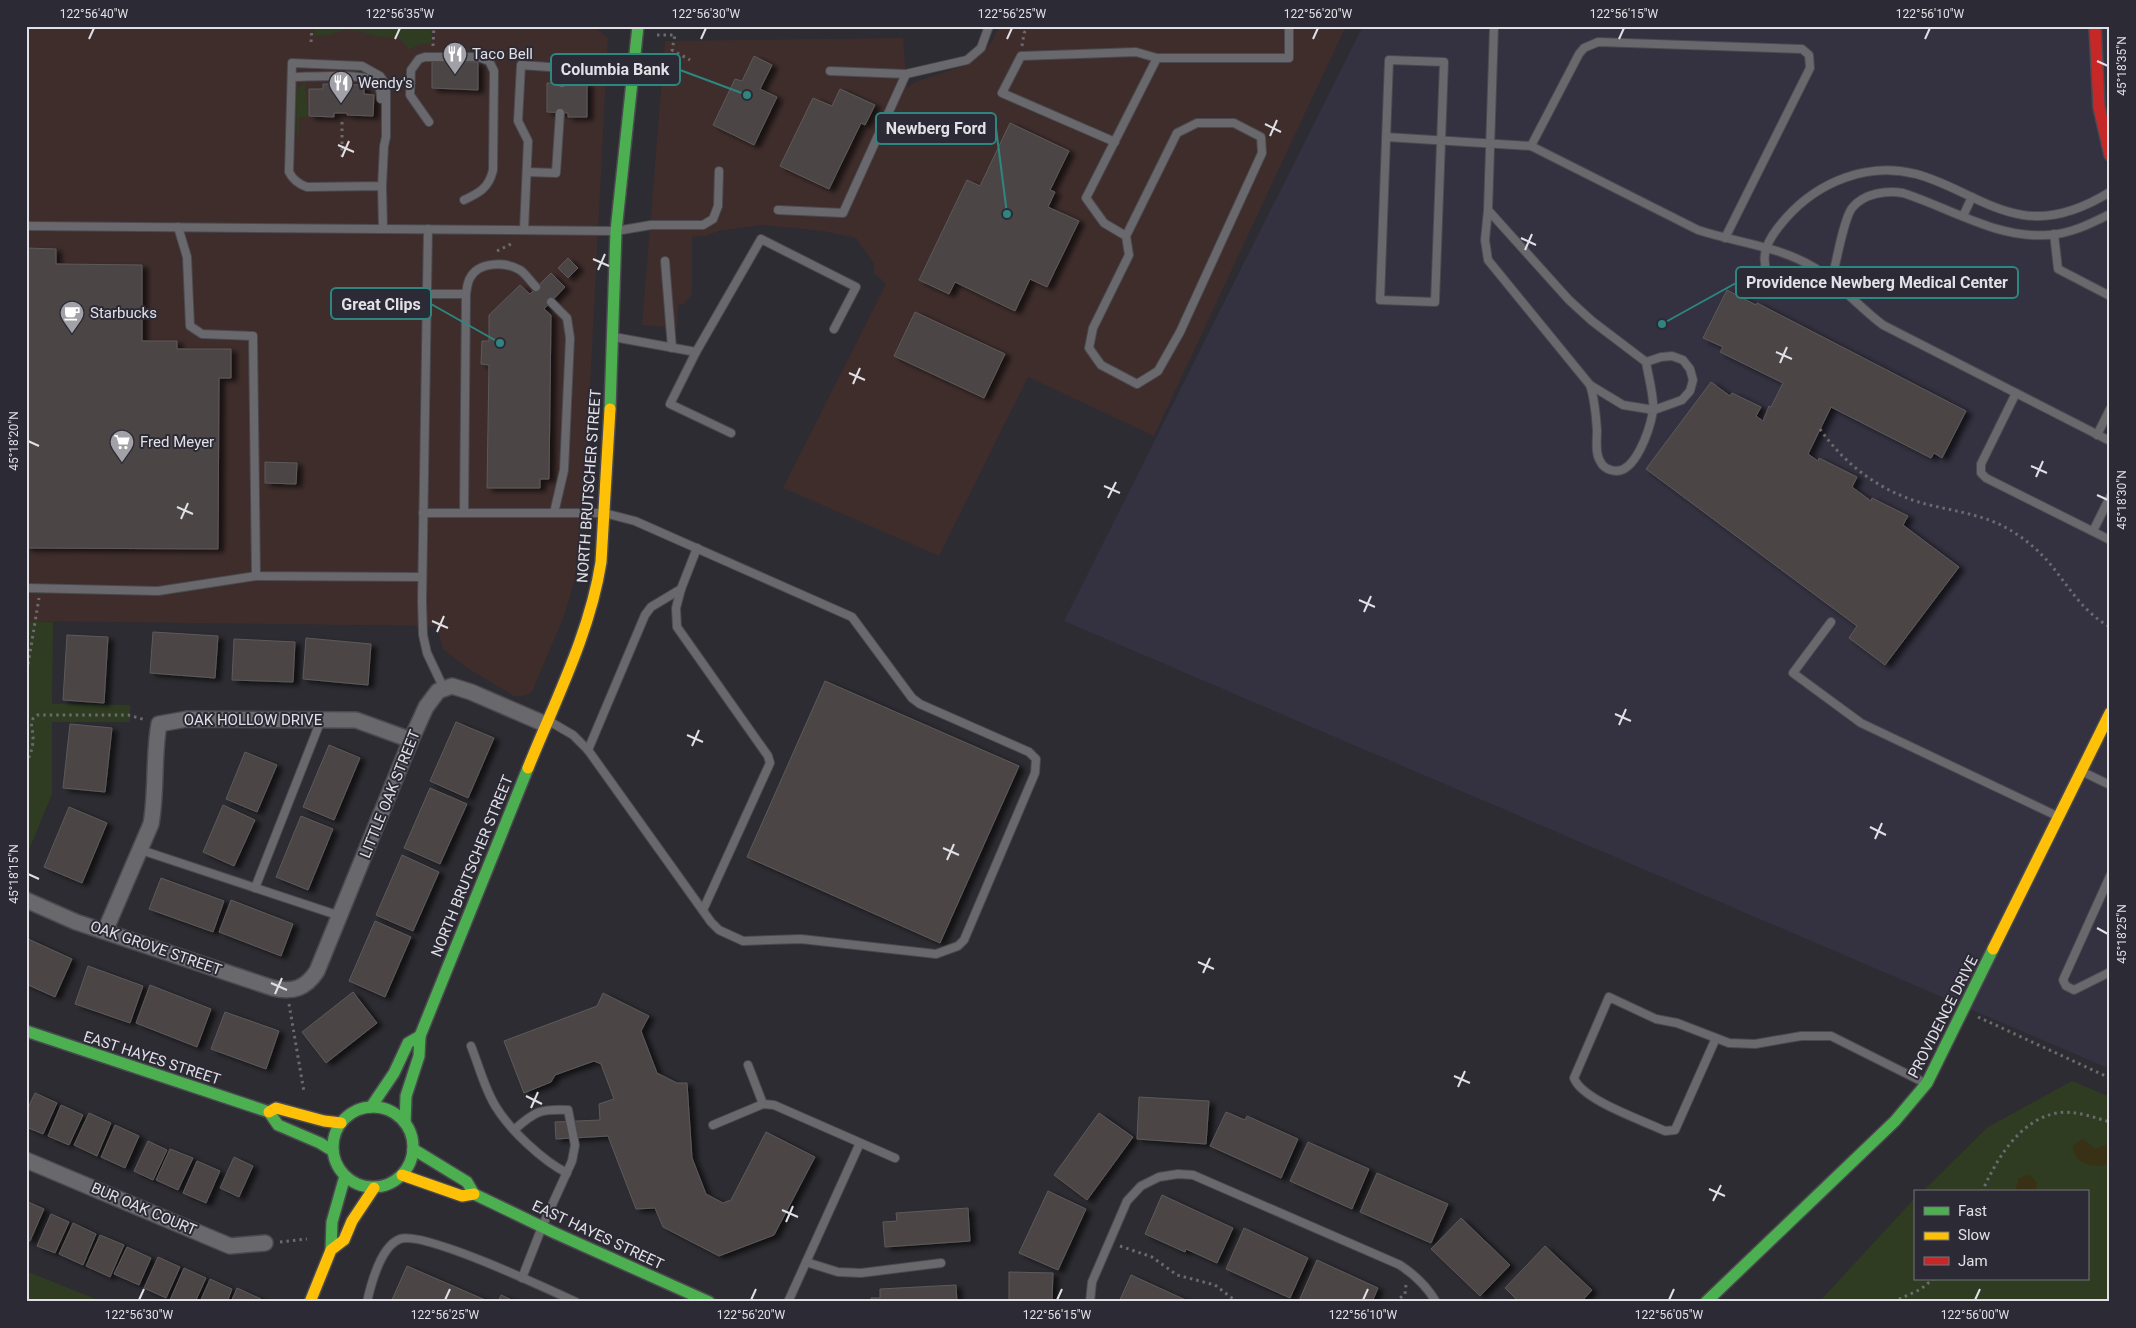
<svg xmlns="http://www.w3.org/2000/svg" width="2136" height="1328" font-family="Roboto,sans-serif">
<style>
.commercial{fill:#3e2d2b}
.built{fill:#343140}
.green{fill:#2f3c21}
.sand{fill:#393116}
.building{fill:#4c4444;stroke:#5d5a5b;filter:url(#shadow)}
.lines{fill:none;stroke-linecap:round;stroke-linejoin:round}
.lane-casing{stroke:#4a494f;stroke-width:10}
.street-casing{stroke:#4a494f;stroke-width:18}
.fast-casing{stroke:#4a494f;stroke-width:14}
.slow-casing{stroke:#4a494f;stroke-width:14}
.jam-casing{stroke:#4a494f;stroke-width:14}
.path{stroke:#6b6a6e;stroke-width:3;stroke-dasharray:2.5 4;stroke-linecap:butt}
.lane{stroke:#69686d;stroke-width:8}
.street{stroke:#69686d;stroke-width:15}
.fast{stroke:#4caf50;stroke-width:11}
.slow{stroke:#ffc107;stroke-width:11}
.jam{stroke:#c62828;stroke-width:11}
.ticks{fill:none;stroke:#e1e0e6;stroke-width:2}
.labels{text-anchor:middle;dominant-baseline:central;stroke-width:4;stroke-linejoin:round;paint-order:stroke}
.poi-label{font-size:15px;fill:#e1e0e6;stroke:#2c2a34;text-anchor:start}
.street-label{font-size:15px;fill:#e1e0e6;stroke:#2c2a34}
.leader{fill:none;stroke:#2e8680;stroke-width:2}
.callout-dot{fill:#2e8680;stroke:#2c2a34;stroke-width:2}
.callout{fill:#2c2a34;stroke:#2e8680;stroke-width:2}
.callout-label{font-size:16px;text-anchor:middle;font-weight:bold;fill:#e1e0e6}
.neatline{fill:none;stroke:#e1e0e6;stroke-width:2}
.ticks-label{font-size:12px;text-anchor:middle;fill:#e1e0e6}
</style>
<defs>
<filter id="shadow"><feDropShadow dx="5.5" dy="3" stdDeviation="2.5" flood-color="#0009"/></filter>
</defs>
<rect width="100%" height="100%" fill="#2d2c32"/>
<g class="commercial">
<path d="M26,26H593L608,38L585,484L579,545L575,579L564,616L532,692L523,696H514L467,668L443,649L437,626L26,621Z"/>
<path d="M1136,26H1346L1154,436L1028,377L939,556L783,488L886,284L874,273V264L856,238L823,231L761,225L718,231L707,236L692,237V294L684,304L678,305L677,328L642,325L665,41L903,38L907,88L915,82L965,65L978,56L991,43L998,29Z"/>
</g>
<path class="built" d="M1363,26H2110V1069L1064,621Z"/>
<g class="green">
<path d="M314,26H432L431,44H422L409,49L399,38L374,36L359,31L346,30L329,35L314,36Z"/>
<path d="M305,82L308,117H299V133L297,135L296,95L298,89Z"/>
<path d="M26,621L53,622L52,704L130,705V722H52V794L26,857Z"/>
<path d="M2072,1081L2110,1097V1302H1819L1915,1198V1279H2087V1192H1922L1988,1127Z"/>
<path d="M26,1271L103,1302H26Z"/>
</g>
<g class="sand">
<path d="M2082,1139C2100,1149 2087,1153 2110,1143V1163C2097,1170 2072,1164 2073,1146Z"/>
<path d="M2027,1175L2031,1176L2037,1183L2036,1192H2015L2019,1178Z"/>
</g>
<g class="building">
<path d="M754,56L772,65L760,89L777,97L754,145L713,125L735,79L742,81Z"/>
<path d="M432,61L478,62V90L432,88Z"/>
<path d="M547,83H587V117H568V113L547,112Z"/>
<path d="M323,84L364,85V94L374,95L373,116L347,115V113H334V117L309,116V89H323Z"/>
<path d="M840,89L875,105L865,125L861,123L829,189L780,166L813,98L832,106Z"/>
<path d="M1010,123L1069,151L1050,190L1055,192L1048,207L1079,221L1047,287L1030,279L1015,311L955,282L949,294L919,280L967,180L980,186Z"/>
<path d="M26,248L56,249V264L142,265V341H177V349H231V378H219L218,549L26,548Z"/>
<path d="M568,258L578,268L568,278L558,268Z"/>
<path d="M551,273L565,287L544,309L551,315L549,479H540V488H487L489,365L481,364L482,341H489V315L520,285L530,294Z"/>
<path d="M1727,290L1756,305L1757,303L1966,411L1942,458L1934,453L1931,458L1831,407L1808,454L1818,461L1819,458L1857,477L1852,487L1871,501L1872,498L1908,516L1903,525L1959,567L1885,665L1849,638L1857,626L1646,469L1711,382L1730,396L1732,393L1761,407L1756,416L1763,421L1769,406L1771,407L1783,383L1720,352L1723,347L1703,338Z"/>
<path d="M915,312L1005,354L984,398L894,356Z"/>
<path d="M265,462L297,463L296,484L265,483Z"/>
<path d="M153,632L218,636L215,678L150,673Z"/>
<path d="M67,635L108,637L104,703L63,700Z"/>
<path d="M306,638L371,644L368,685L303,679Z"/>
<path d="M234,639L295,642L293,682L232,680Z"/>
<path d="M825,681L1019,766L940,943L747,857Z"/>
<path d="M456,722L494,738L468,798L430,781Z"/>
<path d="M70,724L112,728L105,792L63,788Z"/>
<path d="M329,745L360,758L334,820L303,807Z"/>
<path d="M245,752L277,765L257,812L226,799Z"/>
<path d="M430,788L467,804L440,864L404,848Z"/>
<path d="M223,805L255,820L234,866L203,852Z"/>
<path d="M69,807L107,823L82,883L44,867Z"/>
<path d="M301,816L333,829L308,890L276,877Z"/>
<path d="M402,855L439,872L413,931L376,915Z"/>
<path d="M161,878L224,901L213,932L149,909Z"/>
<path d="M231,900L293,924L281,956L219,932Z"/>
<path d="M375,921L411,937L385,997L349,981Z"/>
<path d="M26,938L72,959L55,997L26,984Z"/>
<path d="M88,966L143,986L130,1023L75,1004Z"/>
<path d="M150,985L211,1009L197,1047L136,1023Z"/>
<path d="M353,992L377,1023L326,1063L302,1032Z"/>
<path d="M603,993L649,1016L641,1031L657,1073L677,1083H687L692,1158L706,1194L723,1203L731,1200L766,1132L815,1157L774,1235L719,1256L663,1227L655,1208L636,1209L608,1136L556,1139L555,1122L600,1120L599,1104L614,1099L601,1064L594,1061L555,1075L551,1082L524,1093L504,1041L597,1006Z"/>
<path d="M225,1012L279,1031L266,1069L211,1049Z"/>
<path d="M35,1093L57,1103L43,1134L26,1127V1112Z"/>
<path d="M1139,1097L1209,1101L1206,1144L1137,1139Z"/>
<path d="M61,1105L83,1115L69,1145L48,1136Z"/>
<path d="M1226,1112L1245,1120L1247,1116L1298,1139L1281,1178L1210,1146Z"/>
<path d="M89,1113L111,1123L97,1156L74,1145Z"/>
<path d="M1099,1113L1133,1137L1087,1200L1054,1175Z"/>
<path d="M115,1125L139,1136L125,1168L101,1157Z"/>
<path d="M148,1141L167,1150L153,1180L134,1171Z"/>
<path d="M1308,1142L1369,1169L1352,1209L1290,1181Z"/>
<path d="M170,1149L193,1158L178,1190L156,1180Z"/>
<path d="M234,1157L253,1166L239,1197L220,1188Z"/>
<path d="M197,1161L220,1171L206,1203L183,1193Z"/>
<path d="M1377,1173L1448,1204L1431,1243L1360,1212Z"/>
<path d="M1048,1191L1086,1209L1058,1270L1019,1253Z"/>
<path d="M1162,1195L1233,1228L1217,1263L1186,1249L1185,1252L1145,1234Z"/>
<path d="M26,1201L44,1209L30,1241L26,1240Z"/>
<path d="M968,1208L970,1241L885,1247L883,1222L897,1221L896,1213Z"/>
<path d="M51,1214L69,1222L55,1253L37,1246Z"/>
<path d="M1461,1218L1510,1265L1480,1296L1431,1249Z"/>
<path d="M73,1223L96,1234L83,1265L59,1254Z"/>
<path d="M1244,1228L1308,1258L1290,1298L1226,1269Z"/>
<path d="M100,1235L124,1245L110,1277L86,1266Z"/>
<path d="M1545,1246L1592,1290L1581,1302H1519L1505,1288Z"/>
<path d="M127,1247L151,1258L139,1285L114,1274Z"/>
<path d="M158,1257L180,1267L166,1298L144,1288Z"/>
<path d="M1317,1260L1378,1288L1372,1302L1299,1301Z"/>
<path d="M407,1266L490,1302H391Z"/>
<path d="M184,1268L206,1278L195,1302H174L170,1300Z"/>
<path d="M1009,1272L1053,1273L1052,1302H1009Z"/>
<path d="M1131,1275L1190,1302H1119Z"/>
<path d="M210,1279L232,1289L227,1302H200Z"/>
<path d="M956,1285L957,1302H871V1298H880V1289Z"/>
<path d="M237,1288L261,1299L260,1302H231Z"/>
<path d="M501,1295L516,1302H498Z"/>
</g>
<g class="lines">
<defs>
<g id="lane">
<path d="M1494,26L1488,210L1569,300L1592,321L1646,362C1648,375 1655,400 1653,411C1650,428 1635,478 1611,470C1606,469 1602,465 1600,461C1595,453 1597,440 1597,431C1596,415 1595,400 1590,385"/>
<path d="M1389,60L1444,62L1435,302L1380,300Z"/>
<path d="M830,71L906,74"/>
<path d="M292,77C308,77 359,73 371,80C380,84 381,90 381,99"/>
<path d="M429,122L410,95L411,70L419,59L425,57H479L489,61L494,71L493,170C489,188 479,193 464,200"/>
<path d="M1386,137L1531,146L1698,230C1738,243 1779,246 1815,268C1840,284 1859,307 1883,325L2110,441"/>
<path d="M1115,142L1002,93L1021,56L1136,52L1157,58"/>
<path d="M1531,146L1579,54L1584,48L1598,42L1802,49L1809,55L1810,68L1725,238"/>
<path d="M527,172L556,173L560,113"/>
<path d="M382,186L307,187C298,184 293,180 289,172L292,63L362,66L380,76L386,85V137L384,146L382,186L383,229"/>
<path d="M778,210L843,213L906,74L967,60L981,48L989,26"/>
<path d="M1488,210L1485,240L1488,260L1590,385L1623,405L1654,410L1682,400L1690,391L1693,380L1690,369L1683,360L1672,356L1661,357L1646,362"/>
<path d="M1963,216L1972,197"/>
<path d="M26,226L616,231L651,225H703L713,219L718,206L719,171"/>
<path d="M178,227L187,257L190,326L202,334L253,336L256,576L422,577"/>
<path d="M428,229L422,601L423,635L427,653L444,689"/>
<path d="M524,230L528,141L518,121L521,65L563,68L562,83"/>
<path d="M2054,234L2058,269L2110,296"/>
<path d="M1126,236L1177,133L1197,123H1234L1261,137L1262,153L1180,332L1158,371L1137,384L1101,365L1089,348L1093,328L1129,255L1126,236L1104,223L1086,198L1157,58H1289V26"/>
<path d="M665,261L672,348"/>
<path d="M1832,279C1836,263 1844,218 1852,208C1864,193 1887,190 1903,193C1950,208 1997,239 2048,235C2070,234 2090,224 2110,214"/>
<path d="M427,294H466"/>
<path d="M1787,294C1769,285 1760,266 1767,246C1771,236 1779,226 1786,218C1819,181 1868,162 1916,174C1954,184 1985,209 2023,215C2054,220 2084,208 2110,192"/>
<path d="M551,302L567,318L570,338L564,470L554,513"/>
<path d="M614,337L696,352L761,239L856,287L834,329"/>
<path d="M696,352L670,404L731,433"/>
<path d="M2016,393L1981,464V473L1986,478L2110,540"/>
<path d="M2097,435L2110,409"/>
<path d="M423,513H604L635,521L852,617L912,698L920,704L1029,752L1036,759L1035,773L964,940L958,946L936,954L801,939L743,941L719,930L711,922L588,750L573,735L549,721"/>
<path d="M464,513L466,294C467,289 467,283 470,278C478,262 505,261 520,270C526,274 531,282 536,287"/>
<path d="M2093,531L2110,497"/>
<path d="M26,588L158,591L256,576"/>
<path d="M681,589L676,608L677,627L768,756L770,763L703,910"/>
<path d="M1831,622L1793,673L1861,723L2057,816"/>
<path d="M588,750L645,615L651,607L681,589L697,548"/>
<path d="M2083,772L2110,785"/>
<path d="M141,850L340,916"/>
<path d="M2110,876L2063,980L2066,986L2074,990L2110,972"/>
<path d="M255,888L321,720"/>
<path d="M1716,1038L1675,1130L1665,1131C1642,1120 1582,1100 1574,1078L1609,997L1656,1019L1677,1023L1729,1043L1755,1044L1801,1036H1831L1925,1083"/>
<path d="M471,1046C479,1066 485,1090 496,1107C510,1130 543,1161 567,1173"/>
<path d="M748,1065L763,1104"/>
<path d="M713,1125L763,1104L774,1105L895,1158"/>
<path d="M514,1130C535,1111 540,1109 568,1110L575,1145L572,1161L542,1227L522,1278"/>
<path d="M806,1262L838,1272L861,1273L941,1263"/>
<path d="M367,1302C371,1284 381,1246 400,1239C424,1231 548,1289 576,1302"/>
<path d="M788,1302L860,1143"/>
<path d="M1090,1302L1092,1282L1127,1201L1141,1186L1159,1177L1178,1174L1193,1175L1400,1265C1415,1275 1427,1286 1436,1302"/>
</g>
<g id="street">
<path d="M26,900L76,922L273,988C293,993 306,988 317,971L411,740L426,707L438,691L452,686L471,692L545,724"/>
<path d="M105,931L151,824C157,791 153,757 159,724L187,719L356,720L411,740"/>
<path d="M26,1160L230,1246L265,1243"/>
</g>
<g id="fast">
<path d="M610,409L616,231L638,26"/>
<path d="M26,1031L269,1112L278,1125L320,1143L333,1151"/>
<path d="M371,1107L394,1073L408,1043L420,1036"/>
<circle cx="373" cy="1147" r="40"/>
<path d="M405,1123L406,1096L419,1056L420,1036L528,768"/>
<path d="M413,1149L467,1182L474,1194L555,1233L709,1302"/>
<path d="M331,1250L332,1222L345,1176"/>
<path d="M1706,1302L1895,1121L1927,1083L1993,949"/>
</g>
<g id="slow">
<path d="M528,768C555,701 590,633 601,562L610,409"/>
<path d="M1993,949L2110,713"/>
<path d="M269,1112L276,1108L324,1121L341,1123"/>
<path d="M402,1175L462,1196L474,1194"/>
<path d="M310,1302L331,1250L344,1240L352,1221L374,1188"/>
</g>
<path id="jam" d="M2095,26L2099,107L2110,155"/>
</defs>
<use href="#lane" class="lane-casing"/>
<use href="#street" class="street-casing"/>
<use href="#fast" class="fast-casing"/>
<use href="#slow" class="slow-casing"/>
<use href="#jam" class="jam-casing"/>
<g class="path">
<path d="M657,35H675L672,50L690,60"/>
<path d="M311,42L312,26"/>
<path d="M433,46L434,26"/>
<path d="M1022,46L1024,33L1029,26"/>
<path d="M342,157V121"/>
<path d="M497,251L511,244V241"/>
<path d="M1820,429C1847,468 1887,496 1934,506C1960,512 1987,516 2010,530C2027,540 2043,554 2055,570C2072,592 2085,613 2110,627"/>
<path d="M26,677L39,598"/>
<path d="M26,764C30,755 33,748 33,739C34,730 27,721 37,715H128L146,720"/>
<path d="M289,1004L304,1092"/>
<path d="M1978,1017L2110,1078"/>
<path d="M1982,1192C1996,1160 2019,1120 2057,1113C2074,1110 2093,1117 2110,1122"/>
<path d="M280,1242L307,1239"/>
<path d="M1120,1246L1152,1257L1177,1275L1215,1285L1237,1302"/>
<path d="M1395,1302L1405,1294L1406,1285"/>
<path d="M1893,1302L1921,1289L1933,1279"/>
<path d="M2109,1302L2110,1300"/>
</g>
<use href="#lane" class="lane"/>
<use href="#street" class="street"/>
<use href="#fast" class="fast"/>
<use href="#slow" class="slow"/>
<use href="#jam" class="jam"/>
</g>
<path class="ticks" d="M89,39L94,28M395,39L400,28M701,39L706,28M1007,39L1012,28M1313,39L1318,28M1619,39L1624,28M1925,39L1930,28M2097,61L2108,66M1265,124L1281,132M1270,136L1277,120M338,145L354,152M342,157L349,141M1521,238L1536,245M1525,250L1532,234M593,259L609,266M598,270L605,254M1776,352L1792,359M1780,363L1787,347M849,373L865,380M853,384L860,368M28,441L39,446M2031,466L2047,473M2036,477L2043,461M1104,486L1120,493M2097,495L2108,500M1108,498L1116,482M177,507L193,514M181,519L188,503M1359,600L1375,607M1364,612L1371,596M432,621L448,628M437,632L444,616M1615,714L1631,721M1619,725L1626,709M687,735L703,742M692,746L699,730M1870,827L1886,835M1875,839L1882,823M943,848L959,855M947,860L954,844M28,874L39,879M2097,928L2108,934M1198,962L1214,969M1203,973L1210,958M271,983L287,990M275,994L282,978M1454,1076L1470,1083M1458,1087L1465,1071M526,1096L542,1104M531,1108L538,1092M1709,1189L1725,1196M1713,1201L1721,1185M782,1210L798,1217M786,1222L793,1206M139,1300L144,1289M445,1300L450,1289M751,1300L756,1289M1057,1300L1062,1289M1363,1300L1368,1289M1669,1300L1674,1289M1975,1300L1980,1289"/>
<defs>
<symbol id="restaurant-pin" viewBox="-11 -11 22 30"><path d="M0 17L-7.5 6A9.5 9.5 0 1 1 7.5 6Z" fill="#a2a1a7" stroke="#2c2a34"/><path d="M-5-6h1v4h1v-4h1v4h1v-4h1v5L-1.5 .5V6h-2V.5L-5-1ZM5-6V6H3V1.5H1.5Q1.5-4 5-6Z" fill="#fff"/></symbol>
<symbol id="cafe-pin" viewBox="-11 -11 22 30"><path d="M0 17L-7.5 6A9.5 9.5 0 1 1 7.5 6Z" fill="#a2a1a7" stroke="#2c2a34"/><path d="M-5.5-4.5H6V0H3Q3 3.5 0 3.5H-2.5Q-5.5 3.5-5.5 0ZM3-3.2v2h1.7v-2ZM-6 4.5H4V6H-6Z" fill="#fff"/></symbol>
<symbol id="supermarket-pin" viewBox="-11 -11 22 30"><path d="M0 17L-7.5 6A9.5 9.5 0 1 1 7.5 6Z" fill="#a2a1a7" stroke="#2c2a34"/><path d="M-6-5.5h2.5l.6 2H6L4.5 2H-2.5L-4.4-4H-6ZM-1.5 3.2a1.3 1.3 0 1 0 .1 0ZM3 3.2a1.3 1.3 0 1 0 .1 0Z" fill="#fff"/></symbol>
</defs>
<g fill-rule="evenodd">
<use href="#restaurant-pin" x="441" y="40" width="28" height="38"/>
<use href="#restaurant-pin" x="327" y="69" width="28" height="38"/>
<use href="#cafe-pin" x="58" y="299" width="28" height="38"/>
<use href="#supermarket-pin" x="108" y="428" width="28" height="38"/>
</g>
<g class="labels">
<g class="poi-label">
<text x="472" y="54">Taco Bell</text>
<text x="358" y="83">Wendy's</text>
<text x="90" y="313">Starbucks</text>
<text x="140" y="442">Fred Meyer</text>
</g>
<g class="street-label">
<text transform="translate(589 486) rotate(-86)">NORTH BRUTSCHER STREET</text>
<text x="253" y="720">OAK HOLLOW DRIVE</text>
<text transform="translate(390 794) rotate(-68)">LITTLE OAK STREET</text>
<text transform="translate(472 866) rotate(-68)">NORTH BRUTSCHER STREET</text>
<text transform="translate(156 948) rotate(19)">OAK GROVE STREET</text>
<text transform="translate(1943 1017) rotate(-63)">PROVIDENCE DRIVE</text>
<text transform="translate(152 1058) rotate(18)">EAST HAYES STREET</text>
<text transform="translate(144 1209) rotate(23)">BUR OAK COURT</text>
<text transform="translate(598 1235) rotate(25)">EAST HAYES STREET</text>
</g>
</g>
<path class="leader" d="M747 95L680 70M1007 214L996 128M1662 324L1736 283M500 343L431 304"/>
<g class="callout-dot">
<circle cx="747" cy="95" r="5"/>
<circle cx="1007" cy="214" r="5"/>
<circle cx="1662" cy="324" r="5"/>
<circle cx="500" cy="343" r="5"/>
</g>
<g class="callout">
<rect x="551" y="54" width="129" height="31" rx="5"/>
<rect x="876" y="113" width="120" height="31" rx="5"/>
<rect x="1736" y="267" width="282" height="31" rx="5"/>
<rect x="331" y="288" width="100" height="31" rx="5"/>
</g>
<g class="callout-label">
<text x="615" y="75">Columbia Bank</text>
<text x="936" y="134">Newberg Ford</text>
<text x="1877" y="288">Providence Newberg Medical Center</text>
<text x="381" y="310">Great Clips</text>
</g>
<rect width="2136" height="1328" fill="none" stroke="#2c2a34" stroke-width="55"/>
<rect x="1914" y="1190" width="175" height="90" fill="#2c2a34" stroke="#74737b"/>
<rect x="1924" y="1207" width="25" height="8" fill="#4caf50" stroke="#74737b"/>
<text x="1958" y="1216" font-size="15" fill="#e1e0e6">Fast</text>
<rect x="1924" y="1232" width="25" height="8" fill="#ffc107" stroke="#74737b"/>
<text x="1958" y="1240" font-size="15" fill="#e1e0e6">Slow</text>
<rect x="1924" y="1257" width="25" height="8" fill="#c62828" stroke="#74737b"/>
<text x="1958" y="1266" font-size="15" fill="#e1e0e6">Jam</text>
<rect x="28" y="28" width="2080" height="1272" class="neatline"/>
<g class="ticks-label">
<text x="94" y="18">122°56'40"W</text>
<text x="400" y="18">122°56'35"W</text>
<text x="706" y="18">122°56'30"W</text>
<text x="1012" y="18">122°56'25"W</text>
<text x="1318" y="18">122°56'20"W</text>
<text x="1624" y="18">122°56'15"W</text>
<text x="1930" y="18">122°56'10"W</text>
<text transform="translate(2122 66) rotate(-90)" y="4">45°18'35"N</text>
<text transform="translate(14 441) rotate(-90)" y="4">45°18'20"N</text>
<text transform="translate(2122 500) rotate(-90)" y="4">45°18'30"N</text>
<text transform="translate(14 874) rotate(-90)" y="4">45°18'15"N</text>
<text transform="translate(2122 934) rotate(-90)" y="4">45°18'25"N</text>
<text x="139" y="1319">122°56'30"W</text>
<text x="445" y="1319">122°56'25"W</text>
<text x="751" y="1319">122°56'20"W</text>
<text x="1057" y="1319">122°56'15"W</text>
<text x="1363" y="1319">122°56'10"W</text>
<text x="1669" y="1319">122°56'05"W</text>
<text x="1975" y="1319">122°56'00"W</text>
</g>
</svg>
